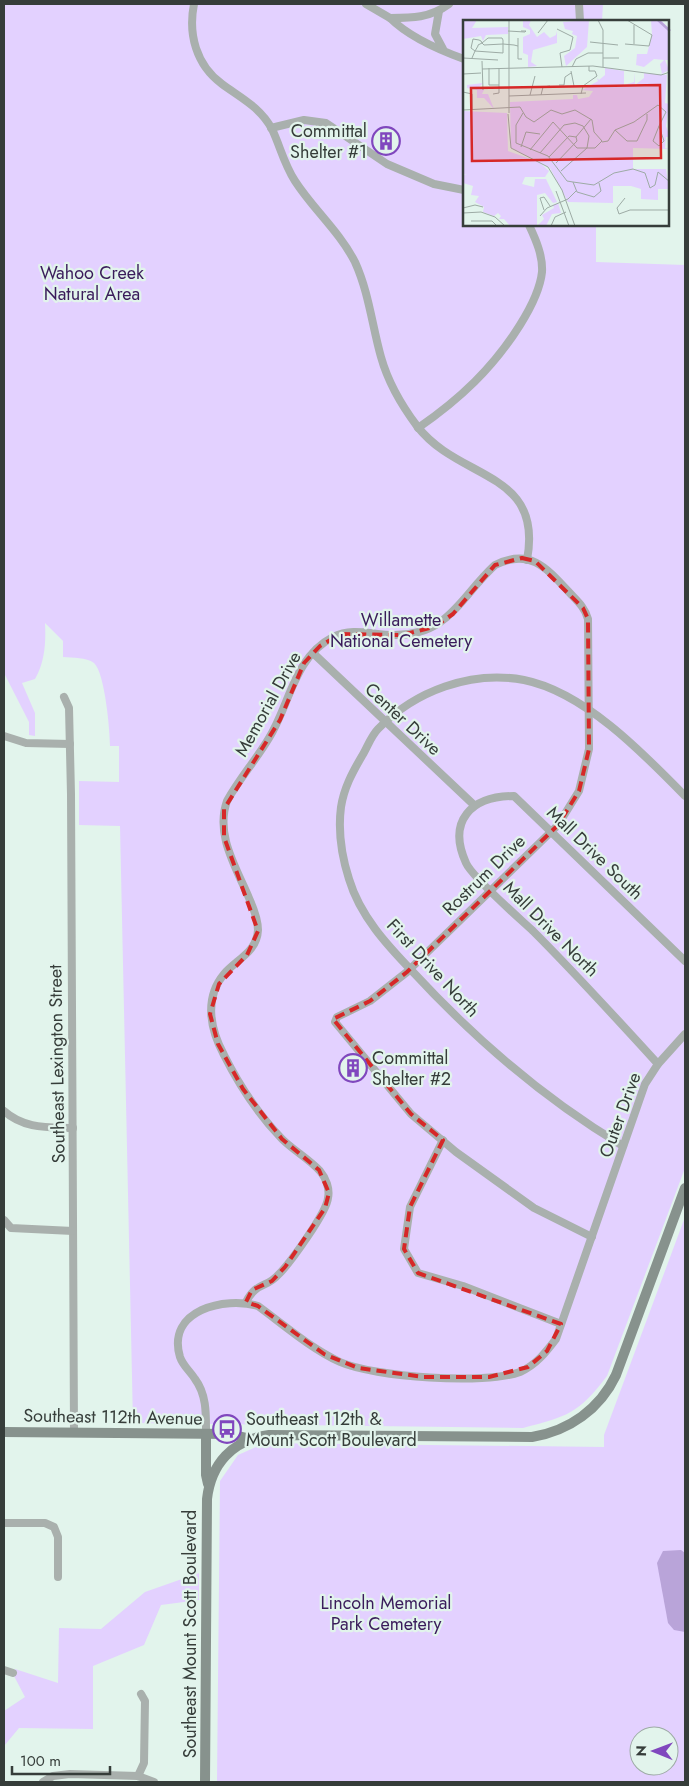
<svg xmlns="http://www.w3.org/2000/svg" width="689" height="1786" font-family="Jost,sans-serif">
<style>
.green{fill:#e3d1ff;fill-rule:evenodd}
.water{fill:#b9a4d9}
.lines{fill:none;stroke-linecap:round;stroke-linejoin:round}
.street{stroke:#a9b0ad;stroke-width:8}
.secondary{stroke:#87928d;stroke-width:10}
.marked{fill:none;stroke:#d62828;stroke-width:4;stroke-dasharray:10 6;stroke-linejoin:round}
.labels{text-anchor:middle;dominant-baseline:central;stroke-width:4.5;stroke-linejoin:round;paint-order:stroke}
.poi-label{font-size:18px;fill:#363d3a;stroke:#e2f4ec;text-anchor:start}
.park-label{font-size:18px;fill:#3a1c5b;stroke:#e2f4ec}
.street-label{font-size:18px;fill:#363d3a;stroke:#e2f4ec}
.inset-river{fill:none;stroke:#b9a4d9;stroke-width:2.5}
.inset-road{fill:none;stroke:#9daba5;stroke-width:1}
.view{fill:#d62828;fill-opacity:0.15;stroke:#d62828;stroke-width:2.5}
.inset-edge{fill:none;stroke:#363d3a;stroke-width:2.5}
</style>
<rect width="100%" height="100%" fill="#e2f4ec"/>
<g class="green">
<path d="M4,4H603L602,21H464V225H596V262L685,265V1168L607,1376C578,1414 568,1416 523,1428L133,1423L120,826L79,825V781L119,782V746H110C110,731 105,673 94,663C86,657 73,658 63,657V641L45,623C46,642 45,662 35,679L22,683L35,713V736L29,735V722L4,673Z"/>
<path d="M685,1217V1782H217L220,1481L238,1455L265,1443L604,1447V1435ZM639,1736H669V1766H639Z"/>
<path d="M199,1573V1600L161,1605L144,1645L93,1666V1729L19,1728L4,1746V1711L25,1697L14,1676L15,1669L58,1683L59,1628L101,1629L145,1592Z"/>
</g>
<path class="water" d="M681,1550L685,1553V1632L674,1630L668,1623L657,1563L663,1551Z"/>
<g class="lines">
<g class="street">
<path d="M194,4C188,34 196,65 222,84C241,98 260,107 272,129C280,146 284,164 295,181C313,209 339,231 355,262C369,293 372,325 381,357C388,382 402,406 417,426C459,481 544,470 527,560"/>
<path d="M366,4L390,18"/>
<path d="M449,4C430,18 412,18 390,18C409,37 439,50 464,59"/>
<path d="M579,4L580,21"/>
<path d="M439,11L435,34L443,49"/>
<path d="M271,128L304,120L326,123L387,164L434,184L464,190"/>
<path d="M418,428C460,399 493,368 520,325C530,309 540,291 542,272C543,256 536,240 529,225"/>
<path d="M313,653L474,805"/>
<path d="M64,697L69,708L71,794L74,1433"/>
<path d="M4,736L26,743L70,744"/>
<path d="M658,1064C617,1019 576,974 533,931C519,918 472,877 466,863C447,821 471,796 514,796L685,961"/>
<path d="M4,1111C24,1129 48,1127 73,1128"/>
<path d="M443,1140L410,1207L404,1249L418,1273L463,1286L561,1324"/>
<path d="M623,1146C546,1100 475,1039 413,972C387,945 360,916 349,879C342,857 338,830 341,807C344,788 352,773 362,756C367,748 371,736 378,729C415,691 471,670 524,680C584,692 643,753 685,796"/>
<path d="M4,1220L11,1228L73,1231"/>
<path d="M246,1302C257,1281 266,1289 279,1274C290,1263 327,1212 328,1198C330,1189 326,1178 320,1171C309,1159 293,1150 282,1139C259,1115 239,1085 224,1055C210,1029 204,998 224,974C237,959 257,952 258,930C258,919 253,907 249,898C236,867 215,835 227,801C239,779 256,760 269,738C290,704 294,657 333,637C353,627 372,635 393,635C449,636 460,597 495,565C529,548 546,567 568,591C576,600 585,607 588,619L589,749L579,791L558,825L407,972L370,1001L337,1017L335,1022L411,1114L456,1152L534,1208L592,1237"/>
<path d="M206,1434C206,1415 207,1395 195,1379C190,1371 183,1366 180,1357C166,1310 225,1296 258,1306C284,1325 310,1348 340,1362C374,1377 485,1385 520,1372C536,1365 546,1352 556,1339L645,1084L658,1064L685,1034"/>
<path d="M4,1523H45L54,1527L58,1537V1577"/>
<path d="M4,1670L13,1673"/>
<path d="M138,1776L144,1763L145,1701L141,1694"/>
<path d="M43,1782L53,1776L70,1774L138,1776L154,1782"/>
</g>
<g class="secondary">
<path d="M4,1432L230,1434L251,1439"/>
<path d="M206,1434V1475L208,1484"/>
<path d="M205,1782L207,1499C211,1464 232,1440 269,1435L532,1437C569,1431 600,1409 616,1375L685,1188"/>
</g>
</g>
<path class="marked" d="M522,558L535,561L583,608L588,619L589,749L579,791L558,825L407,972L370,1001L333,1019L411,1114L443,1140L410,1207L404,1249L418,1273L561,1324L547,1351L528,1367L489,1377H424L358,1368L324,1354L258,1306L246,1302L252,1290L272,1281L285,1267L325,1208L329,1193L319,1170L282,1139L243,1089L218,1044L210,1014L219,984L247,955L258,931L224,837V809L280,720L304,663L320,646L341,634L402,635L434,627L453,614L495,565Z"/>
<defs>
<symbol id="building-ring" viewBox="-11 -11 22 22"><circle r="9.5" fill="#e2f4ec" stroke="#8047be" stroke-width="1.5"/><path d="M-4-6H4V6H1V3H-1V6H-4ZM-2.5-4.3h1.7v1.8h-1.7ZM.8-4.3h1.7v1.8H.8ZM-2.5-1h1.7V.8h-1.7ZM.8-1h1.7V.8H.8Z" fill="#8047be"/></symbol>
<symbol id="bus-ring" viewBox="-11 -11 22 22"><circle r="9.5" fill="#e2f4ec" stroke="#8047be" stroke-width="1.5"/><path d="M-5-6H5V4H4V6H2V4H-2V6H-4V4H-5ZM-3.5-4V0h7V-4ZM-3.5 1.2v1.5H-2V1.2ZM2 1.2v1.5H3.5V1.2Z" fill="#8047be"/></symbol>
</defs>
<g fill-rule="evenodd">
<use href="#building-ring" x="370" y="125" width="32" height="32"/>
<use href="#building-ring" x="337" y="1052" width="32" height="32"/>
<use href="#bus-ring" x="211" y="1413" width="32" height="32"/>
</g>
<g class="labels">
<g class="poi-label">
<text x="367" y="131" text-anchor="end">Committal<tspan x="367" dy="21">Shelter #1</tspan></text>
<text x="372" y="1058">Committal<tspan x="372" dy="21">Shelter #2</tspan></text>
<text x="246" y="1419">Southeast 112th &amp;<tspan x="246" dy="21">Mount Scott Boulevard</tspan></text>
</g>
<g class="park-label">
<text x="92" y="273">Wahoo Creek<tspan x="92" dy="21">Natural Area</tspan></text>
<text x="401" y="620">Willamette<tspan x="401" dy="21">National Cemetery</tspan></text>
<text x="386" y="1603">Lincoln Memorial<tspan x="386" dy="21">Park Cemetery</tspan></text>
</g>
<g class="street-label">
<text transform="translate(268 704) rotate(-61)">Memorial Drive</text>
<text transform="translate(403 719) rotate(43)">Center Drive</text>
<text transform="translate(595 853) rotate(44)">Mall Drive South</text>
<text transform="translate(484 875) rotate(-44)">Rostrum Drive</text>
<text transform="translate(551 929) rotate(45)">Mall Drive North</text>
<text transform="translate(433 968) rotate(47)">First Drive North</text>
<text transform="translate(57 1064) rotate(-91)">Southeast Lexington Street</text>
<text transform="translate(620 1115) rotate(-70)">Outer Drive</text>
<text transform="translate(113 1417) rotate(1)">Southeast 112th Avenue</text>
<text transform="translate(190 1634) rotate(-90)">Southeast Mount Scott Boulevard</text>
</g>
</g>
<g transform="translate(463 20)">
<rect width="206" height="206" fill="#e2f4ec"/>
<path d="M0,0H14L9,8L45,7V14L23,15L20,21L18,16L0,19ZM60,0H68L66,5L74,17L81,12L87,18L93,15L94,11V23L70,30L68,42L74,46L65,47V35L60,33V17L67,14V10L60,7ZM126,0L124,27L103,46L101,36L112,28L114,16L109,14L110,11L102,9L100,2ZM188,0H198L206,9V40H202L206,50L199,54L197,44L201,40L191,39L181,47L173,45L174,34H184L189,15ZM142,48L161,51V65L171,62V52L172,65L181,58V53L204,55L202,83L206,84L203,106L207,117H203L202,128L206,129L170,128V149H203L206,169H195V180L178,179V169L168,166H150V183L105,182L87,148L48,128L47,82L110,79V75H114L115,79L126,77L130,71L119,70L135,61L134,58L136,60L142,55ZM20,63L15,68L21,70L19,74H25L31,89L21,78H14V70L4,68V65ZM0,91L44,93L45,131L76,142L86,151L82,157H62L59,164L71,167L72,159H83L94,182L90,183L82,173L74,175V206L81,199L79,195L91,188L90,185L95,183L98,193L89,194L83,206H47L41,199H36L38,196L35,193L31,196L20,192L21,187L12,182L16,176L8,175L10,166L0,163V155H4L0,154Z" fill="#e3d1ff"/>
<path class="inset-river" d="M195,0L207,11"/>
<path class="inset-road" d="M46,0V93M135,0L140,10V47M94,9L110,17L107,30L97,33L99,47M45,11L62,12L63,11H58M75,13L85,0M55,18V39H59M127,22L155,25M162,24L186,26L189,15L164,0M171,24V5M0,38L35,40M9,38L12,31L15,26V25L19,23L25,18H39L40,20V33L12,31L8,28L10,19L16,20L18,21L19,23L21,25L40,24L51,25L55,26M140,38H156M19,41L20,70M109,47L113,39L125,33H140M26,48V65H36M19,49L130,46L198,55L207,52M108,51L111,66M0,54L18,53M96,65H101L102,57L108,53M0,72L9,74V90M30,74L36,73V48M118,74L120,66L134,56L132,51H126V46M67,75L72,56M78,75L80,67L87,66M46,76L123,73M0,90L57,87L63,97L71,102L88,90L99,94L112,90L129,100L131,112L139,121L132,128H114L90,102L67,130M60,93L53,105V123L85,136L104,161L110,162M45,94L48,128L85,147L99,170L112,206M196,106L201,121L196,126L190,121ZM152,110L164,121H174L184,100V94M113,117L128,99M139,122L145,121L152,110L171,102L195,85L203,92L196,106M58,127L63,112L77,114M77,133L101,105L112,103L120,106L126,116L124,128L98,151M86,137L106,116L113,117M93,143L114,121L113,117M110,162L131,165L151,153L170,149L182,153L187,168L192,165L195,152L207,162M110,162L114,172L131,177L138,171L136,163M93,171L106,206M162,178L154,188L156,194L167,190H207M0,188L12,185L20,187M81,190L77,178L81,177L87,186M0,193L18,192L32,197L42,206M77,196L84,188L105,179L113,171M8,201H29L34,206M88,206L92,197L103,192"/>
<path class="view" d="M197,65L198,138L9,141L8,68Z"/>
<rect width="206" height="206" class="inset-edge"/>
</g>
<rect width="689" height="1786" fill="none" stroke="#363d3a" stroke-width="10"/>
<g transform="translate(654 1751) rotate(271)"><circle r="24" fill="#e2f4ec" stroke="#9daba5"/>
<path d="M0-4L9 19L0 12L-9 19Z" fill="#8047be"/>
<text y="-8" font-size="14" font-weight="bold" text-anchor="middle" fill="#363d3a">N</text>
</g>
<path d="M12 1766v8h98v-8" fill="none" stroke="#363d3a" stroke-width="2.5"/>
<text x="20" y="1766" font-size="15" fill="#363d3a" stroke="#e2f4ec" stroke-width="4" paint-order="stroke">100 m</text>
</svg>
